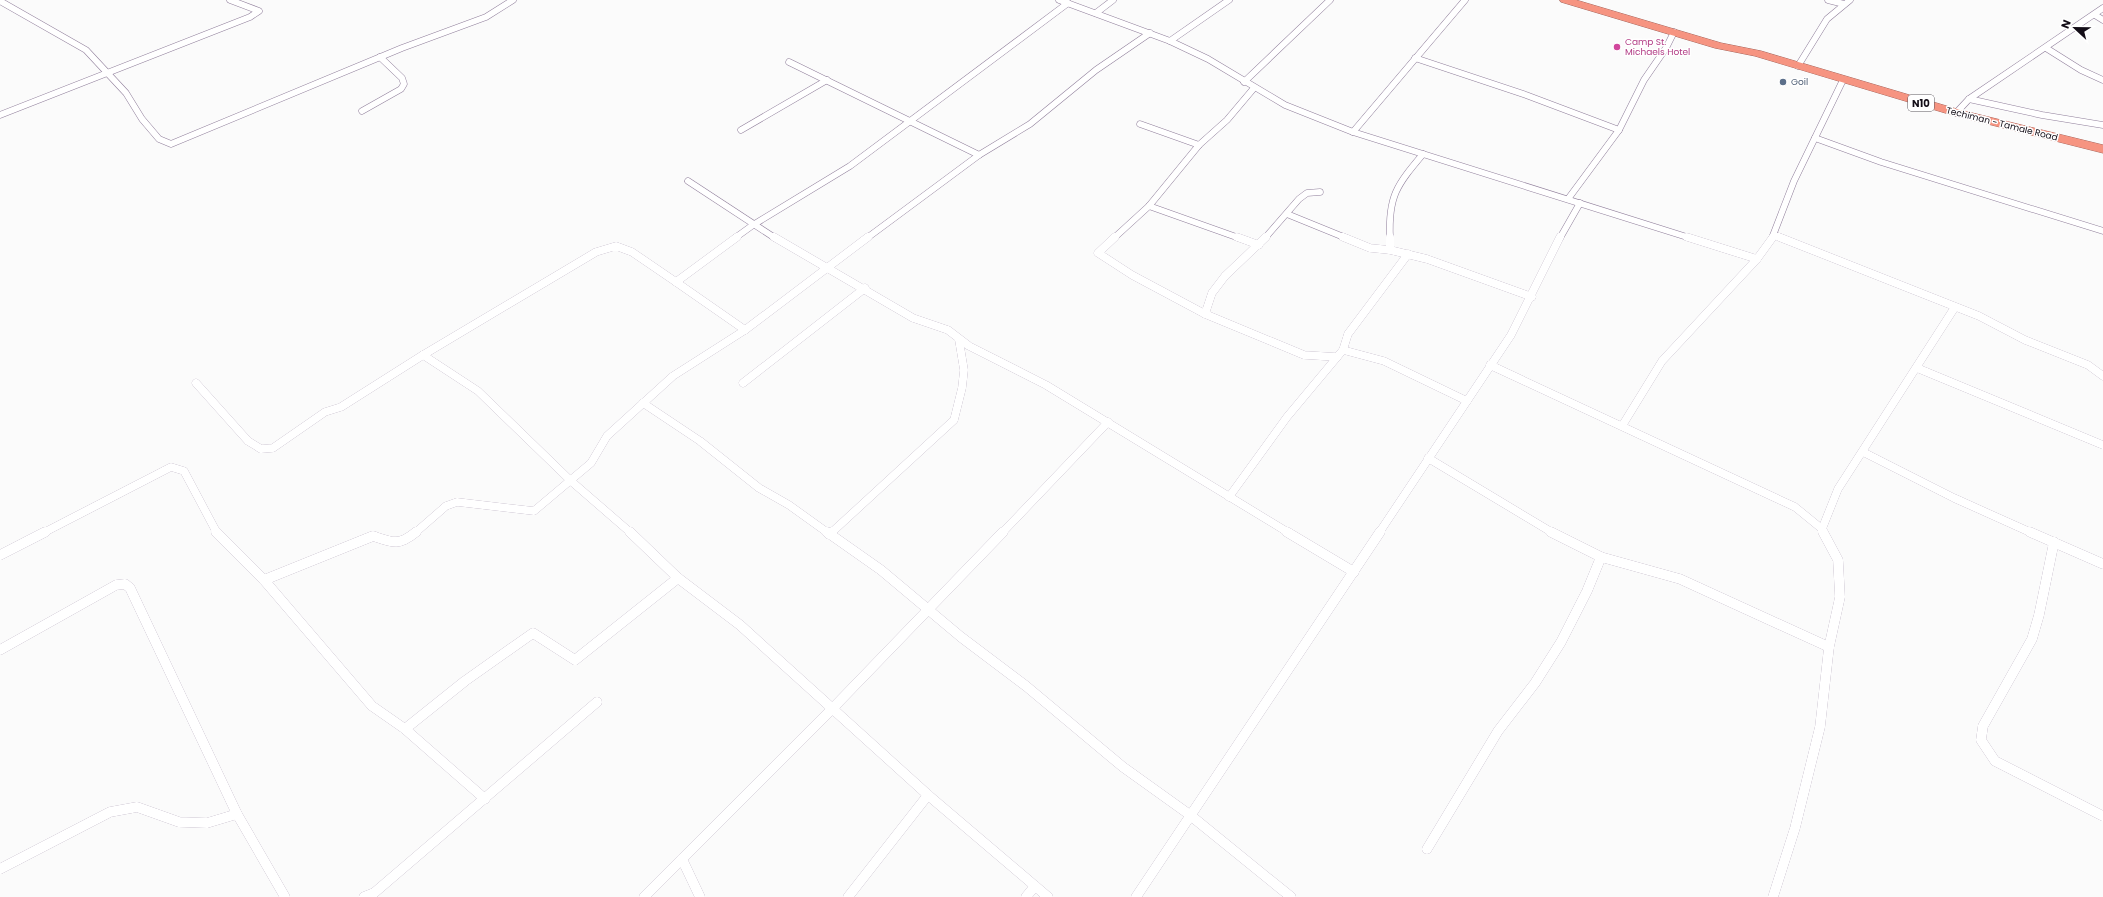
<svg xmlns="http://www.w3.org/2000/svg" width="2103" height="897" font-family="Poppins,sans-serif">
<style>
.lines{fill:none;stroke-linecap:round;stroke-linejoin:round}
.street-far2-casing{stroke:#907f9b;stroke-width:7}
.street-far1-casing{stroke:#907f9b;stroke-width:8}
.street-casing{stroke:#907f9b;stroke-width:10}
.highway-casing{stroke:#a7655c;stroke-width:1}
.street-far2{stroke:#fff;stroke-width:6}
.street-far1{stroke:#fff;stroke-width:8}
.street{stroke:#fff;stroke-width:10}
.highway{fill:#f69481;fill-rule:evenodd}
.hotel-dot{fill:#d1479c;stroke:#fff;stroke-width:1.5}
.service-dot{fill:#5c6f8a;stroke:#fff;stroke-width:1.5}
.labels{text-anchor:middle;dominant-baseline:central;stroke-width:3;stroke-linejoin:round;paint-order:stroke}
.far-hotel-label{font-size:9px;fill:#b23c85;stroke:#fff;text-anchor:start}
.far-service-label{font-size:9px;fill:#4e5e75;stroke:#fff;text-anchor:start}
.far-street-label{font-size:9px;fill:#130d17;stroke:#fff}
.shield{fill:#fff;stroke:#5a565d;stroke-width:1}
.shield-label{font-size:10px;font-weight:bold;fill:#130d17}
</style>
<rect width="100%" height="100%" fill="#fbfbfb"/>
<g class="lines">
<defs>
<g id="street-far2">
<path d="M1059,0L1170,41L1208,59L1285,105L1353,132L1690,238"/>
<path d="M1828,0L1844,4"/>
<path d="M0,1L86,50L126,93L142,119L159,139L171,144L402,48L486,17L513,0"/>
<path d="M1096,13L1113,0"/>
<path d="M2095,15L2103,20"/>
<path d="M1170,41L1229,0"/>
<path d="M2046,48L2081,70L2103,80"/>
<path d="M1415,58L1526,95L1619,130"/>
<path d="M789,62L979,155"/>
<path d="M1798,66L1827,19L1850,0"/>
<path d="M1244,82L1330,0"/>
<path d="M1969,99L2042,115L2103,125"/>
<path d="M362,111L401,89L404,84L402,78L380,57"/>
<path d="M1956,113L1969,99L2103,8"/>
<path d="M0,115L250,17L259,11L230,0"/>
<path d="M1140,124L1199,145"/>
<path d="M741,130L827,80"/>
<path d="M1353,132L1465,0"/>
<path d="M1815,138L1881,162L2103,231"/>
<path d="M688,181L775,238"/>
<path d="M1568,199L1619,130L1644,80L1666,48L1674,32"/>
<path d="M1149,206L1239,238"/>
<path d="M1287,214L1346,238"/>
<path d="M1774,235L1782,238"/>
<path d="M735,238L753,225L850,166L1068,3"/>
<path d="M867,238L979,155L1030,124L1096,70L1150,33"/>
<path d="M1114,238L1149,206L1199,145L1227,120L1254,88"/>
<path d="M1265,238L1299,199L1307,193L1320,192"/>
<path d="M1390,238C1388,196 1397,185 1423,154"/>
<path d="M1560,238L1580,203"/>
<path d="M1772,238L1794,181L1843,80"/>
</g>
<g id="street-far1">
<path d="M737,237L676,282L745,330"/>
<path d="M774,237L913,318L948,330L969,346L1046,385L1289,533"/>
<path d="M1115,237L1098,253L1132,275L1205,314L1304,355L1337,357"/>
<path d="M1237,237L1259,245"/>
<path d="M1343,237L1370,248L1390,250L1427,259L1532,297"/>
<path d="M1390,237V250"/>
<path d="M1687,237L1757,259"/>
<path d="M1779,237L1979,316L2025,340L2088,365L2103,376"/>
<path d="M1205,314L1212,293L1225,276L1266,237"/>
<path d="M1343,350L1384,361L1467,401"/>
<path d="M423,355L478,391L571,481L631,533"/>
<path d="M1490,365L1795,507L1822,529"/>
<path d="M1917,368L2103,445"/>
<path d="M196,383L248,441L261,449L273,448L325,412L341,407L423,355L596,252L616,246L632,252L676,282"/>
<path d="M743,383L865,288"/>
<path d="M643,403L700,441L759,488L789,505L828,533"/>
<path d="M1622,426L1662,361L1757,259L1773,237"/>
<path d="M1863,452L1954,498L2032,533"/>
<path d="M1428,458L1553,533"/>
<path d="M1229,497L1287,417L1343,350L1348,334L1408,254"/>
<path d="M43,533L171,467L184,471L217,533"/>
<path d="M415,533L446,506L457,502L534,511L591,463L607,436L673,376L745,330L868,237"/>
<path d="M831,533L954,420L962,388L964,370L959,340"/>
<path d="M1002,533L1108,422"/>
<path d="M1379,533L1511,335L1560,237"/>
<path d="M1824,533L1822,529L1838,489L1955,307"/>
</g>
<g id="street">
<path d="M216,532L264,580L372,706L405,729L485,799"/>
<path d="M630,532L678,578L740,625L928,795L1048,897"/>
<path d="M827,532L881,570L961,637L1026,686L1123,767L1190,815L1291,897"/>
<path d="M1287,532L1354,572"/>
<path d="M1551,532L1601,557L1680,579L1829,647"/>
<path d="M2030,532L2103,564"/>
<path d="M829,534L832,532"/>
<path d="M2054,542L2039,615L2032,639L1983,726L1981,740L1995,761L2103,816"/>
<path d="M0,555L45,532"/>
<path d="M264,580L373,536C393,543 399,546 416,532"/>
<path d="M0,650L116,585L125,584L130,588L237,814L285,897"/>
<path d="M405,729L465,681L533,633L575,660L678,578"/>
<path d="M1427,849L1498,731L1535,683L1561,642L1587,591L1601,557"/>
<path d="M682,859L700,897"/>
<path d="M0,869L110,812L137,807L179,822L207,823L237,814"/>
<path d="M364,897L374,893L597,702"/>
<path d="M644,897L832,709L1003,532"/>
<path d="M848,897L928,795"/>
<path d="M1026,897L1035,886"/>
<path d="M1136,897L1380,532"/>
<path d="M1773,897L1795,828L1820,727L1829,647L1840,597L1838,560L1823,532"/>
</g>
<path id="highway" d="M1560,0H1576L1721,43L1761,51L1960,110L2103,145V153L1952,115L1755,56L1715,48L1561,2Z"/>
</defs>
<use href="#street-far2" class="street-far2-casing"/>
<use href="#street-far1" class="street-far1-casing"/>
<use href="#street" class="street-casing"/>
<use href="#highway" class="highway-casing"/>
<use href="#street-far2" class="street-far2"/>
<use href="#street-far1" class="street-far1"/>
<use href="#street" class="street"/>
<use href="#highway" class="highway"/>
</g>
<circle class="hotel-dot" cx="1617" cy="47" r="4"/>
<circle class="service-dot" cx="1783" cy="82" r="4"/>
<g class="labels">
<g class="far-hotel-label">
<text x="1625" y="42">Camp St.<tspan x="1625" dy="10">Michaels Hotel</tspan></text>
</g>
<g class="far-service-label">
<text x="1791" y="82">Goil</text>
</g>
<g class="far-street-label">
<text transform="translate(2002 124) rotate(14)">Techiman - Tamale Road</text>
</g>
<rect class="shield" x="1908" y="95" width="26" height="16" rx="3"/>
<g class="shield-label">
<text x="1921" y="103">N10</text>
</g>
</g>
<g transform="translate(2075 28) rotate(292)" stroke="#ffffff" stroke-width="3" paint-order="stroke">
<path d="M0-3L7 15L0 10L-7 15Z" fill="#130d17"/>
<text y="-6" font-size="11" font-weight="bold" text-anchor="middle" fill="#130d17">N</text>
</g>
</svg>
